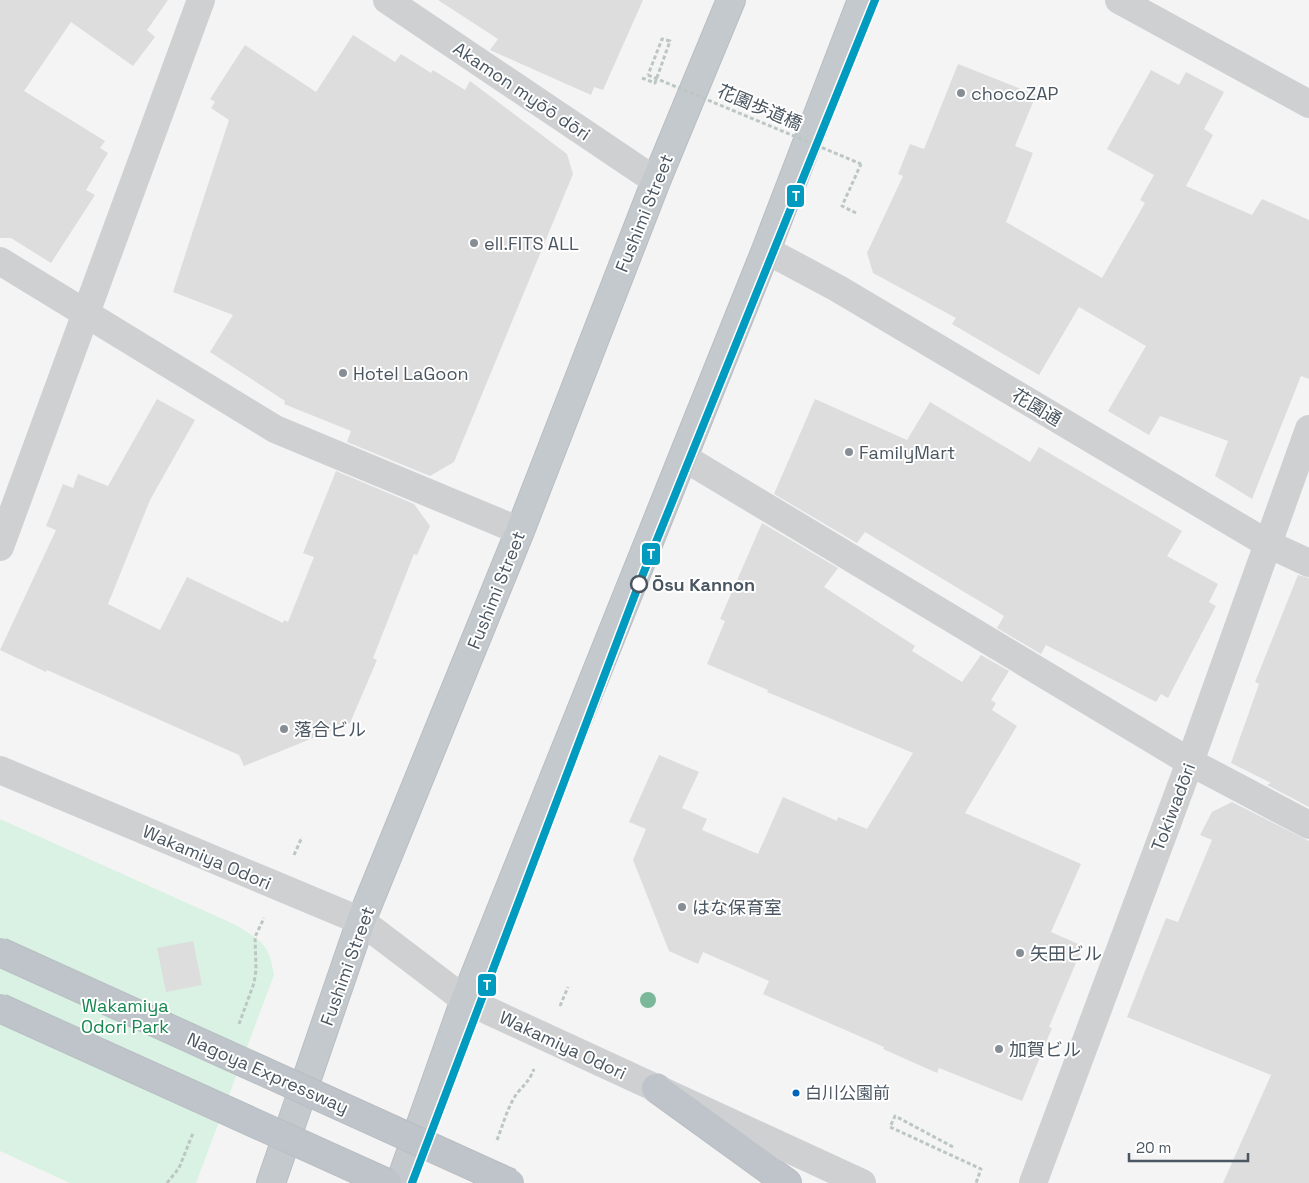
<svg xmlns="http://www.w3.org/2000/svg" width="1309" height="1183" font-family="'Space Grotesk','Noto Sans JP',sans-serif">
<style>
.green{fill:#d9f2e3}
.building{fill:#ddddde}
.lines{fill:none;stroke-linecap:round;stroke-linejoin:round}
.trunk-casing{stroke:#b9bec3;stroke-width:30}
.motorway-casing{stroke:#b9bec3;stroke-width:30}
.path{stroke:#bcc7c4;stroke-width:3;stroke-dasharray:4 2.5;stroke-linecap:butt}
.minor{stroke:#ced0d2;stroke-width:28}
.tertiary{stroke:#ced0d2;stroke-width:28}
.trunk{stroke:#c4c9cd;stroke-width:28}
.motorway{stroke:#bec4c9;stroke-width:28}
.motorway-bridge-casing{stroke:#b9bec3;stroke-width:30;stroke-linecap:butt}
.path-bridge{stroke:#bcc7c4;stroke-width:3;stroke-dasharray:4 2.5;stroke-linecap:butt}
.motorway-bridge{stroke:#bec4c9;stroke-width:28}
.metro-1-casing{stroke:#fff;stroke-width:11}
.metro-1{stroke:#009bbf;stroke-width:8}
.tree{fill:#7ab899}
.poi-dot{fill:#868d94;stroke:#fff;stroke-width:2}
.stop-dot{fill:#fff;stroke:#4a5661;stroke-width:2.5}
.bus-dot{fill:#0065bd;stroke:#fff;stroke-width:2}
.labels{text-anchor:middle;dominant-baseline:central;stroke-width:4;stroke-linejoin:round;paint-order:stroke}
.bus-label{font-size:17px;fill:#4a5661;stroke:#fff;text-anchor:start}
.street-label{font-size:18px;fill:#4a5661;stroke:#fff}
.poi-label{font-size:18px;fill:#4a5661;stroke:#fff;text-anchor:start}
.stop-label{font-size:18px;font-weight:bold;fill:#4a5661;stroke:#fff;text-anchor:start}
.park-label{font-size:18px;fill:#17864f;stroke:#fff}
.line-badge{stroke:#fff;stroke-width:2}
.badge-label{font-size:14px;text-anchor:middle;font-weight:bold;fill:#fff}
</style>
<rect width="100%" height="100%" fill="#f4f4f4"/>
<path class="green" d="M0,819L236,925C262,942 269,943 274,975L196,1183H70L0,1151Z"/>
<g class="building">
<path d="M0,0H168L147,30L155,37L133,66L71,22L24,91L105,141L100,148L108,153L86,190L95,195L51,263L11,238H0Z"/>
<path d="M438,0H643L603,90L594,87L591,95L490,50L498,39Z"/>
<path d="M353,35L395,62L401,54L431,73L433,70L465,90L470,81L567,154L573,174L454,462L430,476L347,442L351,431L284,404L285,401L210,352L233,315L173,292L229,120L211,108L215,102L210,99L245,45L316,92Z"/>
<path d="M958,64L1036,95L1015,146L1033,153L1006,222L1102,278L1145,203L1140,200L1154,175L1107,149L1151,70L1179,85L1186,72L1224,92L1204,129L1213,135L1186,186L1252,215L1262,199L1309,220V379L1301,376L1252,499L1215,476L1228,441L1160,416L1149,435L1108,411L1146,346L1079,307L1039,375L952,324L956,318L873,273L867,253L903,176L898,174L910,144L924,149Z"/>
<path d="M157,399L195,420L150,500L108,604L160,630L187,577L283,623L284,620L288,622L314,557L303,553L336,471L414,504L430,526L417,555L414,554L373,658L377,660L350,723L244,766L239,755L47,670L46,672L0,650L56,530L46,526L63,484L73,488L78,474L108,486Z"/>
<path d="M815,399L907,440L930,402L1030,462L1039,447L1182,531L1167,556L1218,584L1209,602L1216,606L1168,698L1161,694L1156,702L1046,645L1041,654L997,628L1004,616L865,532L857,543L774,494Z"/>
<path d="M762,523L838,568L824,587L915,646L912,651L962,682L981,655L1009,671L991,700L996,703L992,710L1017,726L965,813L1081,864L1051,932L1083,946L1049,1027L1052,1028L1022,1101L939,1068L937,1073L883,1049L884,1047L763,994L769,981L703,952L698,964L669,951L633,860L646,829L629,822L659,755L699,772L682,808L707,819L702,830L758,854L783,797L837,821L838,817L867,829L913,753L767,692L768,690L707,664L725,621L720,619Z"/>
<path d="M1298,575L1309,578V807L1267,785L1271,783L1231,763L1259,684L1255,682Z"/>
<path d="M1232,802L1309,841V1183H1223L1271,1075L1127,1017L1166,918L1178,922L1212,840L1200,835L1212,812Z"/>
<path d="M193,941L202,985L166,992L157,948Z"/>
</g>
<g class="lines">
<defs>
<g id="trunk">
<path d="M271,1183L361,921L520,531L656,181L731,0"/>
<path d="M400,1183L465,1000L766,250L862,0"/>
</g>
<path id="motorway" d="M656,1088L787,1183"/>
</defs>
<use href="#trunk" class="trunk-casing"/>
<use href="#motorway" class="motorway-casing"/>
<g class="path">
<path d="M642,78L655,83L670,41L662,39L648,75"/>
<path d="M856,213L842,206L861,164"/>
<path d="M294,855L302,837"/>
<path d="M560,1006L568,987"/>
<path d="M239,1024L254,983L256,970L255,937L264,918"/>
<path d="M497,1140C503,1125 508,1105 518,1092C526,1083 529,1081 534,1069"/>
<path d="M953,1147L895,1116L890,1127L981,1169L976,1183"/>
<path d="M167,1183L179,1168L193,1133"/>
</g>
<g class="minor">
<path d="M387,0L656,181"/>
<path d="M1119,0L1309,104"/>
<path d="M766,250L837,288L1268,544L1309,563"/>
<path d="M0,261L275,429L520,531"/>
<path d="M683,457L1190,762L1309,825"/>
<path d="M0,547L201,0"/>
<path d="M1033,1183L1190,762L1309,429"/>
</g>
<path class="tertiary" d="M0,770L361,921L465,1000L862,1183"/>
<use href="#trunk" class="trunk"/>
<use href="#motorway" class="motorway"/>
<defs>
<g id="motorway-bridge">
<path d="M0,952L510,1183"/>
<path d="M0,1008L387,1183"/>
</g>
</defs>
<use href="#motorway-bridge" class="motorway-bridge-casing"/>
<path class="path-bridge" d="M648,75L861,164"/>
<use href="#motorway-bridge" class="motorway-bridge"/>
<defs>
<path id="metro-1" d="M412,1183L639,584L875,0"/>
</defs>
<use href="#metro-1" class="metro-1-casing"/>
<use href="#metro-1" class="metro-1"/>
</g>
<circle class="tree" cx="648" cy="1000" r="8"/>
<g class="poi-dot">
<circle cx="961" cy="93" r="5"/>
<circle cx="474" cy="243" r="5"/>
<circle cx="343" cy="373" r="5"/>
<circle cx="849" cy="452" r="5"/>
<circle cx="284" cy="729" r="5"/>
<circle cx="682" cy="907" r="5"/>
<circle cx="1020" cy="953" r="5"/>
<circle cx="999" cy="1049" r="5"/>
</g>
<circle class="stop-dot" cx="639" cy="584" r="8"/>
<circle class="bus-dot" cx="796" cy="1093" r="4.5"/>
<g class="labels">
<g class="bus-label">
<text x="805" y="1093">白川公園前</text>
</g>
<g class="street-label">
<text transform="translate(522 91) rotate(34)">Akamon myōō dōri</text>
<text transform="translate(760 107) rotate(23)">花園歩道橋</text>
<text transform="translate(644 213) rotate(-68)">Fushimi Street</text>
<text transform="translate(1037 407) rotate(31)">花園通</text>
<text transform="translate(496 590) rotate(-68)">Fushimi Street</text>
<text transform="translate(1173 807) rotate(-69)">Tokiwadōri</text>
<text transform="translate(207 857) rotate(23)">Wakamiya Odori</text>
<text transform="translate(347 966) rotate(-70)">Fushimi Street</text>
<text transform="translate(563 1045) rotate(25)">Wakamiya Odori</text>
<text transform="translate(268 1073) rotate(24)">Nagoya Expressway</text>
</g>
<g class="poi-label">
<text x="971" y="93">chocoZAP</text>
<text x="484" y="243">ell.FITS ALL</text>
<text x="353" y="373">Hotel LaGoon</text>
<text x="859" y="452">FamilyMart</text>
<text x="294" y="729">落合ビル</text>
<text x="692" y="907">はな保育室</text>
<text x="1030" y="953">矢田ビル</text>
<text x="1009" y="1049">加賀ビル</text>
</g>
<g class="stop-label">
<text x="652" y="584">Ōsu Kannon</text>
</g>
<g class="park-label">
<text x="125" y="1005">Wakamiya<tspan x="125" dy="21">Odori Park</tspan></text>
</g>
</g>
<g class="line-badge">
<rect x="786" y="184" width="19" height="24" rx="5" fill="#009bbf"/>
<rect x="641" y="542" width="20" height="24" rx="5" fill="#009bbf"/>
<rect x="477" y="973" width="20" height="24" rx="5" fill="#009bbf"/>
</g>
<g class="badge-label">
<text x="796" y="201">T</text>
<text x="651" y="559">T</text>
<text x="487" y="990">T</text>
</g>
<path d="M1129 1153v8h119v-8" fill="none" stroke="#4a5661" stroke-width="2.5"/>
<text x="1136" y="1153" font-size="15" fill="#4a5661" stroke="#ffffff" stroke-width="4" paint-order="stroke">20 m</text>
</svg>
